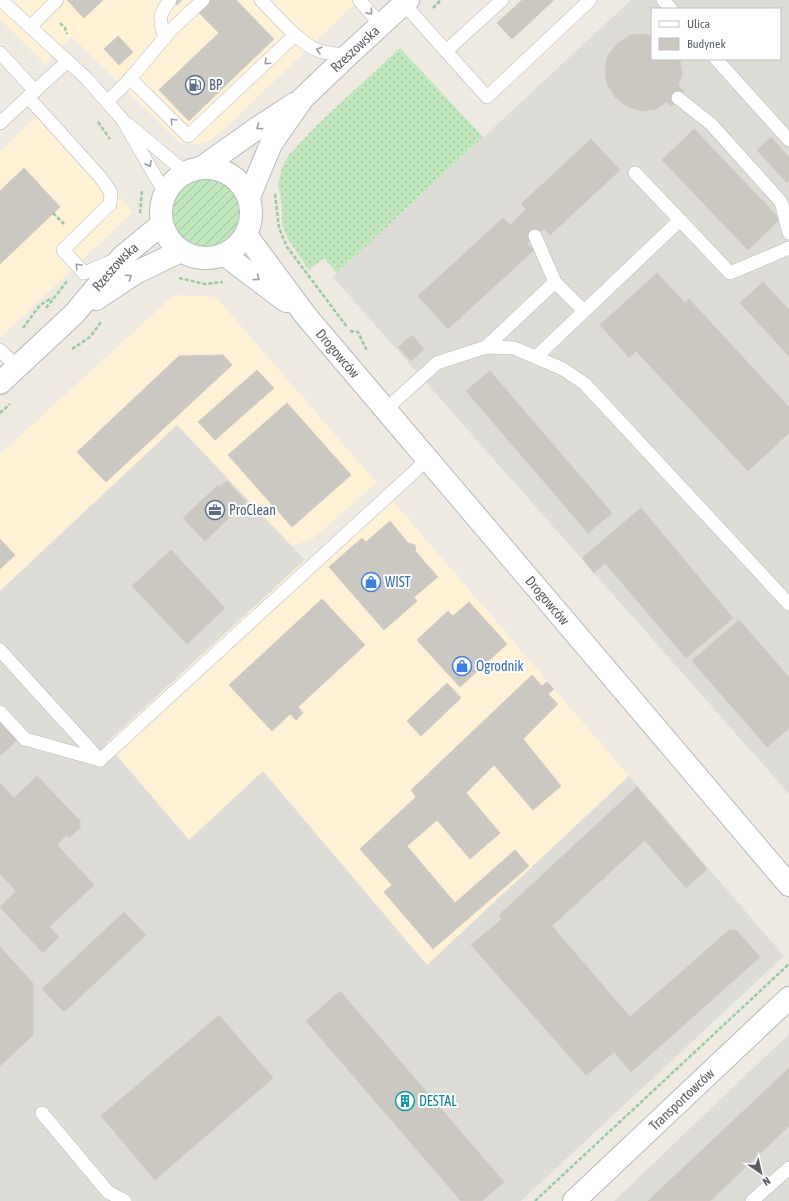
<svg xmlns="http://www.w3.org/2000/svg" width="789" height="1201" font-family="'Asap Condensed',sans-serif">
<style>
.commercial{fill:#fff1d6}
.industrial{fill:#dedcd6;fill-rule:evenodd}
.grass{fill:url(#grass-dots)}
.garden{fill:url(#garden-furrows)}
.building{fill:#cbc7c1;stroke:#d3cbc0}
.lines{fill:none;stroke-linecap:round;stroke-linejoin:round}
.service-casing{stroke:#b5b9bd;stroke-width:14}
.minor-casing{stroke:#b5b9bd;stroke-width:24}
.tertiary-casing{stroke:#b5b9bd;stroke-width:24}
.path{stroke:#97cb9f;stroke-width:2.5;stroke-dasharray:4 2;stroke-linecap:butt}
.service{stroke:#fff;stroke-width:13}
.minor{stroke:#fff;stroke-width:22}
.tertiary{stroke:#fff;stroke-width:22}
.oneway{stroke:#9c9fa2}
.labels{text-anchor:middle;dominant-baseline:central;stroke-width:4;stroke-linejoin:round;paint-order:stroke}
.street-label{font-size:14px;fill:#5a5f64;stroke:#fff}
.service-label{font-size:14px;fill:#4e5e75;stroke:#fff;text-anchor:start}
.shop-label{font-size:14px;fill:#366cbe;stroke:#fff;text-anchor:start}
.culture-label{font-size:14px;fill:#0d838f;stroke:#fff;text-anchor:start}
</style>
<defs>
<pattern id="grass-dots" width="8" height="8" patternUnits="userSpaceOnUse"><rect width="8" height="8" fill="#c1e8bc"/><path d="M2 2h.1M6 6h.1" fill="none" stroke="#a0bf9c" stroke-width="1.8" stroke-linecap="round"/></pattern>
<pattern id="garden-furrows" width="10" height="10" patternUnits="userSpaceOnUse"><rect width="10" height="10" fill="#c1e8bc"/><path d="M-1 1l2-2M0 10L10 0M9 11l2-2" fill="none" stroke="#a0bf9c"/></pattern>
</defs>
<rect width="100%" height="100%" fill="#eeeae2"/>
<g class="commercial">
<path d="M0,0H359L222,131L209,141L195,145L179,142L72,37L45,64L0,19Z"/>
<path d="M39,114L133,212L0,338V151Z"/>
<path d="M174,295L216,297L377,483L312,539L291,546L177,425L0,591V454Z"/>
<path d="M391,499L629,776L427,965L263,772L189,840L106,743L305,560L313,569Z"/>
</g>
<g class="industrial">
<path d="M631,0H789V794L333,277ZM652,9H780V59H652Z"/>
<path d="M177,425L305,560L106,743L189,840L263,771L427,965L629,776L784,956L521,1201H0V591Z"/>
<path d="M789,1034V1201H614Z"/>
</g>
<path class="grass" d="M400,48L483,137L337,273L324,258L309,270L288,239L282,224V204L278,185L282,168L288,156L318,124Z"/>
<circle class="garden" cx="205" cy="214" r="37"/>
<g class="building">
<path d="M67,0H103L84,18Z"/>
<path d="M171,0H182L177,5Z"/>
<path d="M210,0H236L274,39L231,80L201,50L219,33L198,12Z"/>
<path d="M522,0H554L512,39L497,23Z"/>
<path d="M645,34L652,36V59L680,60L682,75L678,86L684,91L672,106L666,102L656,109L641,111L626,106L615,97L607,84L605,69L608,55L618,43L631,35Z"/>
<path d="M118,36L133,52L119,65L104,49Z"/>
<path d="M201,50L231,80L189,121L159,90Z"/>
<path d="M694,129L780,219L748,250L662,160Z"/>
<path d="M771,137L789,157V181L787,183L757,150Z"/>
<path d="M591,139L620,170L550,235L544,229L527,243L534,250L448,329L418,296L503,218L510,225L526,209L521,204Z"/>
<path d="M24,168L60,207L0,264V191Z"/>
<path d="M657,273L685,303L689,299L789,407V433L748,471L636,351L629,357L600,325Z"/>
<path d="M763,282L789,310V356L740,303Z"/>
<path d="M412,335L424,349L411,361L398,347Z"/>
<path d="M223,355L232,365L106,482L77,452L179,356Z"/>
<path d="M257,370L274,388L215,440L198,422Z"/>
<path d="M490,371L612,513L588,533L466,391Z"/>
<path d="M287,403L351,475L292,527L228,455Z"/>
<path d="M227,481L246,502L205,541L183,518L218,485L220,487Z"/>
<path d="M641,508L733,618L686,658L605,563L594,573L582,558Z"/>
<path d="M390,521L408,543L415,545L416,552L438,577L414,597L366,542Z"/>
<path d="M362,538L417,601L384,630L329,567Z"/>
<path d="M0,539L15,555L0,569Z"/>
<path d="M171,550L225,608L187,644L132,586Z"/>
<path d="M322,599L365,645L298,707L303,713L296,720L290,714L272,731L229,685Z"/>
<path d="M469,602L507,644L460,687L417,640L448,611L453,616Z"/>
<path d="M739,620L789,677V728L767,747L692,661Z"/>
<path d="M532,675L542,686L547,682L554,689L548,694L558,704L523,739L561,786L533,810L494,765L466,793L500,833L470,859L437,820L407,846L455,903L515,850L529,866L433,949L384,892L392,885L360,849L416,797L411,790Z"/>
<path d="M447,683L461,698L421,736L407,721Z"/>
<path d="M0,720L18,739L0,756Z"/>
<path d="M37,776L81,822L79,824L81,827L69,838L66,835L57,845L94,885L49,927L59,937L43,953L0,907L16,891L0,874V783L14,798Z"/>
<path d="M637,787L707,869L686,888L645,840L552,926L630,1017L729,930H736L760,957L631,1072L499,915Z"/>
<path d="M124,912L146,935L64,1012L42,989Z"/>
<path d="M502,919L614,1052L586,1075L471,945Z"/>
<path d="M0,947L33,983V1035L0,1066Z"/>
<path d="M340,991L504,1182L482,1201H461L306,1021Z"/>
<path d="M219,1015L273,1078L155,1180L101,1116Z"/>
<path d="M789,1068V1126L710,1201H648Z"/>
</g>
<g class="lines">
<defs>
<g id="service">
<path d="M1,0L87,79L107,102L122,119L165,193"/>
<path d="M261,0C275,14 299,43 317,50C326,54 338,54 348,55"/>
<path d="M359,0L381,25"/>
<path d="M663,0L671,9"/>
<path d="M404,4L487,97L590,0"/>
<path d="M30,27L57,0"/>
<path d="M165,38C159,18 158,16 170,0"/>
<path d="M446,51L502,0"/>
<path d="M0,53L35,91"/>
<path d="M716,59L789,140"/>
<path d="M68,61L28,97L101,178L111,193L110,204L63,250L84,273L117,259"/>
<path d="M130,79L146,94L188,136L295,35"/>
<path d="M678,98L711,124L781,202L789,233"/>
<path d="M107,102L130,79L171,30L203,0"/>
<path d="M0,123L28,97"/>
<path d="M129,125L186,173"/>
<path d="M635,173L680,220"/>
<path d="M535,236L555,282L584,311"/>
<path d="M486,347L555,282"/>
<path d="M0,350L17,367"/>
<path d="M536,357L680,220L730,273L789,248"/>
<path d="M385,410L437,363L486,347L514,348L563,369L585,384L789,604"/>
<path d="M0,650L100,760L427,460"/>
<path d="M0,712L25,739L100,760"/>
<path d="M42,1113L108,1192L125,1201"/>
<path d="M752,1201L789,1168"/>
</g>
<g id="minor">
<path id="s1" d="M574,1201L789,998"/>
</g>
<g id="tertiary">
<circle cx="206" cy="213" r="45"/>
<path d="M201,168L256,129L294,104"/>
<path id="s2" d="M249,197L271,144L303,98L348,55L408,0"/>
<path id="s3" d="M246,235L306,316L789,885"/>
<path d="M225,255L286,301"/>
<path d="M96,299L135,273L181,251"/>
<path id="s4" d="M0,383L74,314L122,257L162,224"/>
</g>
</defs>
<use href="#service" class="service-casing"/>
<use href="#minor" class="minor-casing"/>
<use href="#tertiary" class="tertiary-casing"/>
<g class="path">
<path d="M433,8L441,0"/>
<path d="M60,23L65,28L67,34"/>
<path d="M98,122L110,139"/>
<path d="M275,194L279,228L287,247L347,327"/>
<path d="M53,213L64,224"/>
<path d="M140,213L142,190"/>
<path d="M179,278L205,284L223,282"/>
<path d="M46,308L68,280"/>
<path d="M23,328L40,305L52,298"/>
<path d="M350,331L358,332L367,351"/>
<path d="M72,349L90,337L101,322"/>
<path d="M0,413L10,404"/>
<path d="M535,1201L788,965L789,966"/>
</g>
<use href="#service" class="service"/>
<use href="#minor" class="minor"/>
<use href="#tertiary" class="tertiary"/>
</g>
<defs><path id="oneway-chevron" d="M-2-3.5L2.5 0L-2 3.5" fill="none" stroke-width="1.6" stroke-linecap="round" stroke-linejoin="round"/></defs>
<g class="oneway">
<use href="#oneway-chevron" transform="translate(370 12) rotate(48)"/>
<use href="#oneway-chevron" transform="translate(319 50) rotate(-164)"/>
<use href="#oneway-chevron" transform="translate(267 62) rotate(137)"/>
<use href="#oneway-chevron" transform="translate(173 121) rotate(-134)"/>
<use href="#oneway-chevron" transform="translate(259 127) rotate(146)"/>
<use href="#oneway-chevron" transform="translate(149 164) rotate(60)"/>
<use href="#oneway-chevron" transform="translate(78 266) rotate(-133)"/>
<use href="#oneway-chevron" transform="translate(129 277) rotate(-34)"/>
<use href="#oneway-chevron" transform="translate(257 278) rotate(37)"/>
</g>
<defs>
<symbol id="fuel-ring" viewBox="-11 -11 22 22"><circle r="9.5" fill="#fff" stroke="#5c6f8a" stroke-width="1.5"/><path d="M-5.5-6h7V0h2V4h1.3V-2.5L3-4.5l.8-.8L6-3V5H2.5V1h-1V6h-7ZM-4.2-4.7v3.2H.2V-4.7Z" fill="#5c6f8a"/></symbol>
<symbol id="office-ring" viewBox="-11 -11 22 22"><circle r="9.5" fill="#fff" stroke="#5c6f8a" stroke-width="1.5"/><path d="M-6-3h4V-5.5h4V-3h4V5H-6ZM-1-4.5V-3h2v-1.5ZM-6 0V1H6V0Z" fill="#5c6f8a"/></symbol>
<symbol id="shop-ring" viewBox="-11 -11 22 22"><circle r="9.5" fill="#fff" stroke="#3f7fe0" stroke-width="1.5"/><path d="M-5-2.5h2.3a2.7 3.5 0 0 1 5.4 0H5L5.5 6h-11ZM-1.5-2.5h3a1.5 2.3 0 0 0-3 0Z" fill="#3f7fe0"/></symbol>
<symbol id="building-ring" viewBox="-11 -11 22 22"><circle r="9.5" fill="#fff" stroke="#0f9aa8" stroke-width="1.5"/><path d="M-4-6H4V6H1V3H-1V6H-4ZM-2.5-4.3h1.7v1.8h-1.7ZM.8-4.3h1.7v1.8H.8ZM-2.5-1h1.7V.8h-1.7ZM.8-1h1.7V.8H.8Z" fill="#0f9aa8"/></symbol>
</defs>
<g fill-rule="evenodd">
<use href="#fuel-ring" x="184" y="74" width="22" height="22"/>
<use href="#office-ring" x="204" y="499" width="22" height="22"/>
<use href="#shop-ring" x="360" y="571" width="22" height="22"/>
<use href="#shop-ring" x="451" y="655" width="22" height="22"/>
<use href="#building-ring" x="394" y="1090" width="22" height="22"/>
</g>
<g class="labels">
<g class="street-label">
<text stroke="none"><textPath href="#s2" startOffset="185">Rzeszowska</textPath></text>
<text stroke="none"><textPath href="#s4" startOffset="164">Rzeszowska</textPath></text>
<text stroke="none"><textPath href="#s3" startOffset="150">Drogowców</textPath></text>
<text stroke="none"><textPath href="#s3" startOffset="474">Drogowców</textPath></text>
<text stroke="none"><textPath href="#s1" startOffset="148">Transportowców</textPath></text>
</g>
<g class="service-label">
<text x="209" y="85">BP</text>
<text x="229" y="510">ProClean</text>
</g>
<g class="shop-label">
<text x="385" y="582">WIST</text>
<text x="476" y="666">Ogrodnik</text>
</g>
<g class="culture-label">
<text x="419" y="1101">DESTAL</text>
</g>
</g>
<rect x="651" y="8" width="130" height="52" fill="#ffffff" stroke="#bdbfc1"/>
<rect x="659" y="21" width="20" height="6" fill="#ffffff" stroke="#bdbfc1"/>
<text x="687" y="28" font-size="12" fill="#5a5f64">Ulica</text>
<rect x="659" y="38" width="20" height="12" fill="#cbc7c1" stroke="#bdbfc1"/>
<text x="687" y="48" font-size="12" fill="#5a5f64">Budynek</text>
<g transform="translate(761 1173) rotate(146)" stroke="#ffffff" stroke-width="3" paint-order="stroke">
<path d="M0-3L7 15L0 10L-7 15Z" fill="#5a5f64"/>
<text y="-6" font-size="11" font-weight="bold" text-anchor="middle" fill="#5a5f64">N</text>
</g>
</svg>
